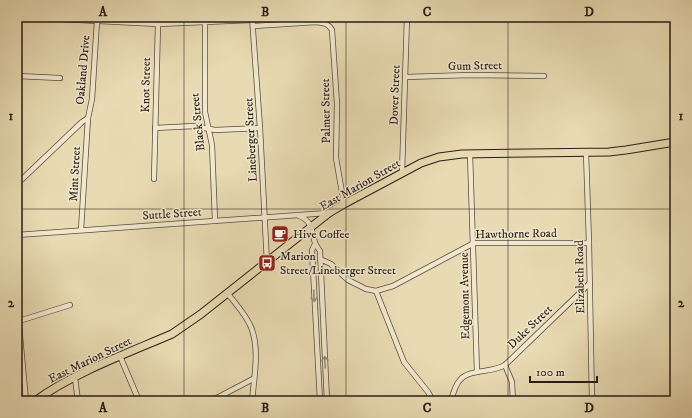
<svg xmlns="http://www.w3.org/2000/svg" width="692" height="418" font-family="'IM FELL DW Pica',serif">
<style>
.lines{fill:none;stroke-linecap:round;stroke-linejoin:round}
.minor-casing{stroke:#584c3d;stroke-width:6}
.primary-casing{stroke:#281d16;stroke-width:9}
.minor{stroke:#f0e7cd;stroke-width:4.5}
.primary{stroke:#e8dab2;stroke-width:7}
.oneway{stroke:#968c7b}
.grid{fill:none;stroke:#281d16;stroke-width:1;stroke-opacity:0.55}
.labels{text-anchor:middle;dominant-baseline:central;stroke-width:3;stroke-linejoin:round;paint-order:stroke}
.street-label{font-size:12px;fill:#281d16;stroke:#f0e7cd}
.poi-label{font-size:12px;fill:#281d16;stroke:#f0e7cd;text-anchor:start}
.neatline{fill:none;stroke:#281d16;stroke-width:1.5}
.grid-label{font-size:13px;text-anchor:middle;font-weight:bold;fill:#281d16}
</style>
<rect width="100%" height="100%" fill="#e8dab2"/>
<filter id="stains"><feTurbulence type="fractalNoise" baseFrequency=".005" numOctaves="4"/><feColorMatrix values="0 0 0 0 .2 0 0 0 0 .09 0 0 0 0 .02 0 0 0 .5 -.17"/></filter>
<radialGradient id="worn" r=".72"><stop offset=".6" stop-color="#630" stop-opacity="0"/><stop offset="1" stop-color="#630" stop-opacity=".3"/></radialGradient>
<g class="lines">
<defs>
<g id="minor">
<path d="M20,17L158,24L252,20"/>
<path d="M252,17L260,128L267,263"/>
<path d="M205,21V112L212,145L215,221"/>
<path d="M253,26L316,22C323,23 328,23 332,30L337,104L336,158L344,204"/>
<path d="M17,76L60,78"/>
<path d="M406,77L470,75L544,76"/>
<path d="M155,128L194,126L215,130L260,128"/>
<path d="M586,152L589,243L592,401"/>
<path d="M470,154L477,372"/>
<path d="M402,173L407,17"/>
<path d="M154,179L158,24"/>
<path d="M17,184L82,122L88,118L92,99L97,21"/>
<path d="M299,216C312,220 312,232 315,243C316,245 318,248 320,251L327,401"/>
<path d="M81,230L88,118"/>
<path d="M17,235L327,213"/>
<path d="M315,244L312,250L320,401"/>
<path d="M320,259L331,264L348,280L366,289L376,291L393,286L474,243H589"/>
<path d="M376,291L404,362L428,392L433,401"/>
<path d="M228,294C236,304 246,315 251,327C260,349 254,378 252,401"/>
<path d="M675,302V336"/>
<path d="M17,303L26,401"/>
<path d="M19,321L70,305"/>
<path d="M120,356L139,401"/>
<path d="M505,365L512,382L513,401"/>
<path d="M75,378L78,401"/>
<path d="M211,401L253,379"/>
<path d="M451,401C453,394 455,385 460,380C469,369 492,373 505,365L590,283"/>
</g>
<path id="primary" d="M35,401C73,373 128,353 172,334L201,314L297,238L329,213L344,204L421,163L439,157L462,154L609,152L626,150L675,142"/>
</defs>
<use href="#minor" class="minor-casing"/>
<use href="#primary" class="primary-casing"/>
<use href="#minor" class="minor"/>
<use href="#primary" class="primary"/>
</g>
<defs><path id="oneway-shaft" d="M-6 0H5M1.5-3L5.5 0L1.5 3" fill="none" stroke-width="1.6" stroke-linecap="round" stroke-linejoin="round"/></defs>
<g class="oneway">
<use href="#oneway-shaft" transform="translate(314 296) rotate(87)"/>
<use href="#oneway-shaft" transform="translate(325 362) rotate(-93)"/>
</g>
<path class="grid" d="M184,17V401M346,17V401M508,17V401M17,209H675"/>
<defs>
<symbol id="cafe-square" viewBox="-11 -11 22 22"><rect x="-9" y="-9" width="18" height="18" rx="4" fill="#8f2418" stroke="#f0e7cd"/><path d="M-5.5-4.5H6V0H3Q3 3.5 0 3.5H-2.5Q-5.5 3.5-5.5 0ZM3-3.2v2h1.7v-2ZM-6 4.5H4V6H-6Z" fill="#fff"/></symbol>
<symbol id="bus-square" viewBox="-11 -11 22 22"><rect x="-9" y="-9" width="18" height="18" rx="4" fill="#8f2418" stroke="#f0e7cd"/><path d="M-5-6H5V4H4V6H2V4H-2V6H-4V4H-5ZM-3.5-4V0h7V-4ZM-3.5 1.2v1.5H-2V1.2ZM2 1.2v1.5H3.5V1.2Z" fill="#fff"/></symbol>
</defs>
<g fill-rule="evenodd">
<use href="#cafe-square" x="270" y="224" width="20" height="20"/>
<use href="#bus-square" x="257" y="253" width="20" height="20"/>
</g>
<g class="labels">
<g class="street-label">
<text transform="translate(475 66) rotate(-1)">Gum Street</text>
<text transform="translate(83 70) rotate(-85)">Oakland Drive</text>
<text transform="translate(146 85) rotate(-89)">Knot Street</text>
<text transform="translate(395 95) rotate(-88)">Dover Street</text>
<text transform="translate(326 111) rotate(-91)">Palmer Street</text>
<text transform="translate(198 122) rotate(-96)">Black Street</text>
<text transform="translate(251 140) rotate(-93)">Lineberger Street</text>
<text transform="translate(75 174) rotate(-87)">Mint Street</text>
<text transform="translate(360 185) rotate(-30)">East Marion Street</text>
<text transform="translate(172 214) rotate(-4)">Suttle Street</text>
<text transform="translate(516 234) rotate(-1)">Hawthorne Road</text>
<text transform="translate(580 277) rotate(-91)">Elizabeth Road</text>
<text transform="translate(465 296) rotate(-91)">Edgemont Avenue</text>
<text transform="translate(530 327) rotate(-44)">Duke Street</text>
<text transform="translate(90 360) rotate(-26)">East Marion Street</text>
</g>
<g class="poi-label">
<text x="293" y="234">Hive Coffee</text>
<text x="280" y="256">Marion<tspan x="280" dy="14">Street/Lineberger Street</tspan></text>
</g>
</g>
<rect width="692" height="418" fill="none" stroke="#e8dab2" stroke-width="44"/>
<path d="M530 376v6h67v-6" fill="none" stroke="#281d16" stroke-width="2"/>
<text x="536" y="376" font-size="12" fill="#281d16" stroke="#f0e7cd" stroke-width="3" paint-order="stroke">100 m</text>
<rect x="22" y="22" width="648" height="374" class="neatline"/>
<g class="grid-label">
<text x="103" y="16">A</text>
<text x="265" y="16">B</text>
<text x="427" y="16">C</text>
<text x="589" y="16">D</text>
<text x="11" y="120">1</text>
<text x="681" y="120">1</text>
<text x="11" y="307">2</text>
<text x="681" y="307">2</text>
<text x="103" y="412">A</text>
<text x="265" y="412">B</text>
<text x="427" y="412">C</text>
<text x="589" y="412">D</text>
</g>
<rect width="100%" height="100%" filter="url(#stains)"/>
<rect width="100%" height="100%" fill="url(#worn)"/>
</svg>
